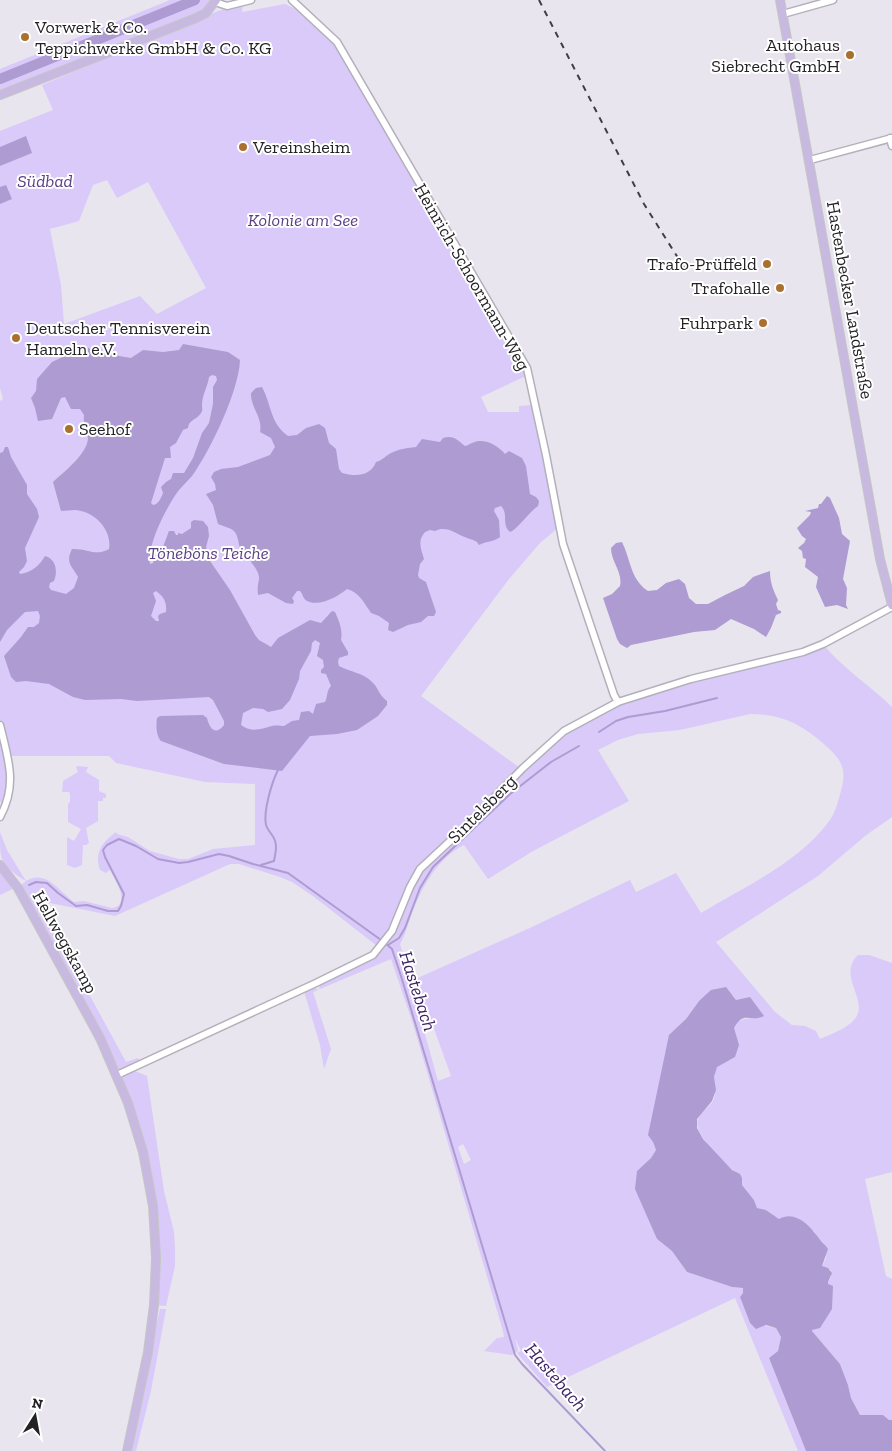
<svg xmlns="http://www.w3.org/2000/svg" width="892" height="1451" font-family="'Zilla Slab',serif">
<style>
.green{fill:#d9caf9;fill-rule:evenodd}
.water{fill:#ad9bd2;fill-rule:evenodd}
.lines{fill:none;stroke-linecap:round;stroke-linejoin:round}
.stream{stroke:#ad9bd2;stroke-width:2}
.river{stroke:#ad9bd2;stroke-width:10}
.minor-casing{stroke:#b3b0ba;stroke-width:9}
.major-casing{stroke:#c6c6c6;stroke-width:10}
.minor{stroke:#fff;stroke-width:6}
.major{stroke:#c7b9e0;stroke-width:8}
.rail{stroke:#403e42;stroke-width:2;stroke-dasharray:6 6;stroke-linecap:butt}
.poi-dot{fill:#aa7030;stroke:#fff;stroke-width:2}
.labels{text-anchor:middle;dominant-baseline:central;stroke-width:4;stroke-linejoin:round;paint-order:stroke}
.poi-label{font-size:18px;fill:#232225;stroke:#fff;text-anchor:start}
.park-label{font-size:18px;font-style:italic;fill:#5b4084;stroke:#fff}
.street-label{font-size:18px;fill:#232225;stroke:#fff}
.water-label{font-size:19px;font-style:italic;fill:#3f2465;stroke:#fff}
</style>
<rect width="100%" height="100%" fill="#e8e5ef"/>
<g class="green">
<path d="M170,0H211L203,10L0,91V69Z"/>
<path d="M285,4L298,10L336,42L528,375L481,397L488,412H519V406L533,405L558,528L540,543L509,579L421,696L520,768L426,860L392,927L377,946L313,896L292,882L280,877L239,864H230L115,916L45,902L40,904L126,1062L138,1058L140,1061L133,1070L147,1076L164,1191L174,1232L175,1248V1266L166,1306L154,1305L156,1258L143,1152L117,1075L18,888L26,881C0,865 0,862 0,832L7,850L26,881C46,869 59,891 74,902L84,901L112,908C132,905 115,880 110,870L106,873L100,870C94,853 102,842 116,832L117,834L128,837L150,851L179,859H188L213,849L255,845V784L205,782L116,763L109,756H8L10,771L5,807L0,801V401L3,399L0,388V131L53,110L42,85L218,11L243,5L242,12ZM107,180L117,198L148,182L206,288L157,314L140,296L64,324L61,285L50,229L79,221L93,185Z"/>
<path d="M823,644C843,669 870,685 892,707V817L865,836L818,876L716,942L775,1012L792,1025L805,1026L816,1031L820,1039C831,1034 846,1029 854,1020C871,1002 836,976 858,955H869L892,963V1172L865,1179L886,1276L892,1279V1420H889L883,1415H860L851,1398L848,1385L840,1364L812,1331L828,1282L831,1277V1270L822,1267L826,1258L824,1243L818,1238L814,1231L779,1219L766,1210L757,1208L754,1200L742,1185L740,1175C728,1168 691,1133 698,1119C701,1112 709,1107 713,1101C717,1092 714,1086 714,1078C714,1074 716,1070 717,1066L735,1057C734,1032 726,1017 759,1018L736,1000L733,995L699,1001L686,1019L653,1142L656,1150L651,1158L637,1171L657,1239L672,1251L687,1272L732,1287L743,1288V1293L740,1297L750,1323L776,1328L781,1337L778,1351L769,1358L806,1451H798L735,1298L547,1387L517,1353L521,1351L515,1338L518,1351L512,1355L484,1351L497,1338L504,1337L503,1331L413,1024L391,959L313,992L331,1049L324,1069L320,1045L304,991L312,987L319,990L320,983L375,956L384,947L389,940L412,888L423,870L537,759L570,731L579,728L582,723L620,704L691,679ZM750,714C782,714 801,724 825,745C842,760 847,769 841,791C838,801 836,811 830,820C799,863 745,886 701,913L676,873L636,892L630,880L532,927L411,981L400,944C405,936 407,927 410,919C420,890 436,859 464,845L488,879L533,851L629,801L598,750L618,740L638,734L680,730ZM432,1023L451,1076L438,1081L423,1027ZM463,1144L471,1160L464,1164L458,1147Z"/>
<path d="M78,766L88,767L86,772L99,780V791L106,794V798H103V801H98V821L86,828L89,843H88L87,845H83L82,865L75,868L67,865V837L74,841L81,829L68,822V804L70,802V794L69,792H62L63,781L78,772L76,767Z"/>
<path d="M0,865L17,887L0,895Z"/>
<path d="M160,1309H166L151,1391L136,1451H127Z"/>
</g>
<g class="water">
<path d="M26,136L32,153L0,166V147Z"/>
<path d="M6,185L12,199L0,204V187Z"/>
<path d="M183,344L228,352L240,360C239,391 210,451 192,476C188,481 183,485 179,490C167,506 147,544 150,564L153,563L155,556L163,547L169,531H174L176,535H178V533L182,534L191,528V522L194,520L203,521L208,527L209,536L206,547L210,561L230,590L255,635L259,640L271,647L278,638L310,620L321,623L332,611L335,612C339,621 343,630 341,640L348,652V655L339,658L338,662L339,666C350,672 364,673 372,682C378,687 378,694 387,701V705L378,716L357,730L337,734L310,736L282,771L224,764L161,741C156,736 156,725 157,718L160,716L203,715L207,718C209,727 215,737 224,725V721L213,700L209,697L137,701L121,699L85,700L73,697L49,684L26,681L16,682L11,677L4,656L21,637L28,627H34L39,623L40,616L38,611L25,612L7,630L0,642V453L3,452L5,447H8L11,457L27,485V494L37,509L39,517L25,548L27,561L24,567L19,572L20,574C31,573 40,565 45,556C56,559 58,571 54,581L50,583L49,587L51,590L66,594L74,588L78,577C72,566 65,563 72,549C87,548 96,557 109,549C112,532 98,515 81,511C75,509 67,511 61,511L53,482C64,472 88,453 88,438C87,430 83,426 84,415L80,409H71L65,397L61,398L52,419L38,421L35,408L31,398L36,391L37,379L52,362L77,350L88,348L113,355L131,358L143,350L163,352L179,350ZM212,375L216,376L217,380L213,387V404L209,423L202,433L193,458L184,473H173L171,479L166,482L161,487L163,493C161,498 159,504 153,505L151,503L165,458H171L170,447L176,443L183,430L188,428C189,419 197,420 201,413C203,410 202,409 202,405C202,395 208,386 209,377ZM156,591C164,597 167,602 166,612L160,614L158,616L159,621H156L151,616L156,601L153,593ZM315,640L320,643L317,656L323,660L324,667L321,670V673L326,674L331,686C326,691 328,697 325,702L316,704L313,714L309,711L301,712L299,720L292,721L284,726C281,726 276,725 272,726C261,729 252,733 241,725L243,713L253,708L263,709L268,712L282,709L290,700L299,679L300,671L311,651L312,643Z"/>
<path d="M262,387C272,406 270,423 288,436L297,435L306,428L319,424L325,428L329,443L336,449L339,469L342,473C356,477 371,476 376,462C383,460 385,456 391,453C399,449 407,448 416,447L422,439L440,442L443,438C454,435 457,440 465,446C467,446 469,444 472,443C483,437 498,445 505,454L509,451L522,458L526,466L530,494L536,497L539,501L538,506C529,512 517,530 510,532C501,524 509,514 501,506L495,508L494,511L499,520L500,537C494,542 486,541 479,545L477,542C472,539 466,538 462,536C453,531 444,526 435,531L430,530L425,532C417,541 421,548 424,559L420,564L418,575L419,578L426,582L436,612L434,616H428L421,622L408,625L393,632L388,630L389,623L379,616L371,613C365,604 359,592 347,589C337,597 320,607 307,601C303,599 303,594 300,591H297L292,598L294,601L293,604L286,603L268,593L258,595C256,577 265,580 251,562L254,554L240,549C236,529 237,531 218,524L213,505L206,494L216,490L215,484L211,477L214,472L221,469L238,467L270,455L275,447L271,438L260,432C263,417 250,407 251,393L256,388Z"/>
<path d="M827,496L830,498L839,518L842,534L850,541L843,579L847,588L846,605L848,609L837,605L825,607L816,587L818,577L805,567L806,559L803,558L802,551L798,548L804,543L806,539L802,536L797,528L810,515L811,512L805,511L818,508L819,504H821Z"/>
<path d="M622,542C631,560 630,579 648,591L657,590L666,583L679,579L685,584L689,598L696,604H708L725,595L744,586L753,577L770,571C770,582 773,590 778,600L776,604L778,610L781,611V613L776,615L771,628L766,637L754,629L731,619L715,630L694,632L631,645L627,648L620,644L617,639L603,598L612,594L620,586C623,572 611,562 611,548L616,543Z"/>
<path d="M726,987L736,1000L750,997L764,1016C750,1023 744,1010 734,1028L739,1045L735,1057L717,1067L714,1077L716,1090L712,1101L697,1119V1128L703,1139L732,1170L740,1174L742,1178V1185L754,1200L757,1208L766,1210L779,1219C795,1210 809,1225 818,1237C821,1242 825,1244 828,1249L822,1266L828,1268L832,1273L828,1282V1284L833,1286L832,1309L820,1328L812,1330V1331L840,1364L848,1385L851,1398L860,1415H883L889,1420H892V1451H806L769,1358L778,1351L781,1337L776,1328L766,1325L756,1329L750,1323L740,1297L743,1293V1288L732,1287L687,1272L672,1251L657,1239L635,1189L637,1171L651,1158L656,1150L653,1142L648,1135L669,1035L686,1019L699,1001L711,990Z"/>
</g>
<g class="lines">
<g class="stream">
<path d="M599,732L616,721L628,717L665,711L717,698"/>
<path d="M261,865L274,861C276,851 278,843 272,835C269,831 267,828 266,825C263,811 272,782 278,770"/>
<path d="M29,885L36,882L47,883L58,893L76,906L87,905L108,911H118L121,906L124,894L105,857L103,850L107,845L119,839L136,846L158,859L179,863L188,862L219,854L229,856L253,864L288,873L381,940"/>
<path d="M385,943L392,949L401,976L515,1355L522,1364L605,1451"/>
<path d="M388,945L399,938L405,928L420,888L433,867L510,794L551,762L579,746"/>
</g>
<path class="river" d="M0,79L195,0"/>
<defs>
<g id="minor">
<path d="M292,0L337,42L527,368L546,455L563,544L614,695L618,702"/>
<path d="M215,2L227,6L251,0"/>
<path d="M783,14L833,0"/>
<path d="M890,138L892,146"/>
<path d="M810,160L892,138"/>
<path d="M0,725C8,759 18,784 0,817"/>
<path d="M117,1075L316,983L373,955L392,931L410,887L420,869L464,828L523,768L564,731L618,702L691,679L803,652L823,644L892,607"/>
</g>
<g id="major">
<path d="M780,0L880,559L892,605"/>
<path d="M0,95L196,18L206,13L216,0"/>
<path d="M0,865L18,888L100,1038L128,1103L143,1152L153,1206L156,1258L154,1305L148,1352L127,1451"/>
</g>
</defs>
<use href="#minor" class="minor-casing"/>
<use href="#major" class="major-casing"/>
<use href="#minor" class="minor"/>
<use href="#major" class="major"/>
<path class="rail" d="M539,0L644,204L685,269"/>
</g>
<g class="poi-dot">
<circle cx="25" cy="37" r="5"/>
<circle cx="850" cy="55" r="5"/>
<circle cx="243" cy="147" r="5"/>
<circle cx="767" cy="264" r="5"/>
<circle cx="780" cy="288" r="5"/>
<circle cx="763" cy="323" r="5"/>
<circle cx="16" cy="338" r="5"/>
<circle cx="69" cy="429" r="5"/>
</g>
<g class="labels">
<g class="poi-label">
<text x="35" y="27">Vorwerk &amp; Co.<tspan x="35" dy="21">Teppichwerke GmbH &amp; Co. KG</tspan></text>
<text x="840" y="45" text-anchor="end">Autohaus<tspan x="840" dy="21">Siebrecht GmbH</tspan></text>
<text x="253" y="147">Vereinsheim</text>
<text x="757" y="264" text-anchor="end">Trafo-Prüffeld</text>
<text x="770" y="288" text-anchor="end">Trafohalle</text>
<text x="753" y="323" text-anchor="end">Fuhrpark</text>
<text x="26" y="328">Deutscher Tennisverein<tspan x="26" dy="21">Hameln e.V.</tspan></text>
<text x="79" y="429">Seehof</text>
</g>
<g class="park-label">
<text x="45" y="181">Südbad</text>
<text x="303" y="220">Kolonie am See</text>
<text x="208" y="553">Töneböns Teiche</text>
</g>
<g class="street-label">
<text transform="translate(472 277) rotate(60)">Heinrich-Schoormann-Weg</text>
<text transform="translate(850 300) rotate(80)">Hastenbecker Landstraße</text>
<text transform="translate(482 809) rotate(-45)">Sintelsberg</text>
<text transform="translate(65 942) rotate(61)">Hellwegskamp</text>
</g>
<g class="water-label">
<text transform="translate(418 991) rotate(72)">Hastebach</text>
<text transform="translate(556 1377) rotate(49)">Hastebach</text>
</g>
</g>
<g transform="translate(35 1416) rotate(11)" stroke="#ffffff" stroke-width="4" paint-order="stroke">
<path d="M0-4L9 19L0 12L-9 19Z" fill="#232225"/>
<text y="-8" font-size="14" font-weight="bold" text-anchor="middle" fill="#232225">N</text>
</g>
</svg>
